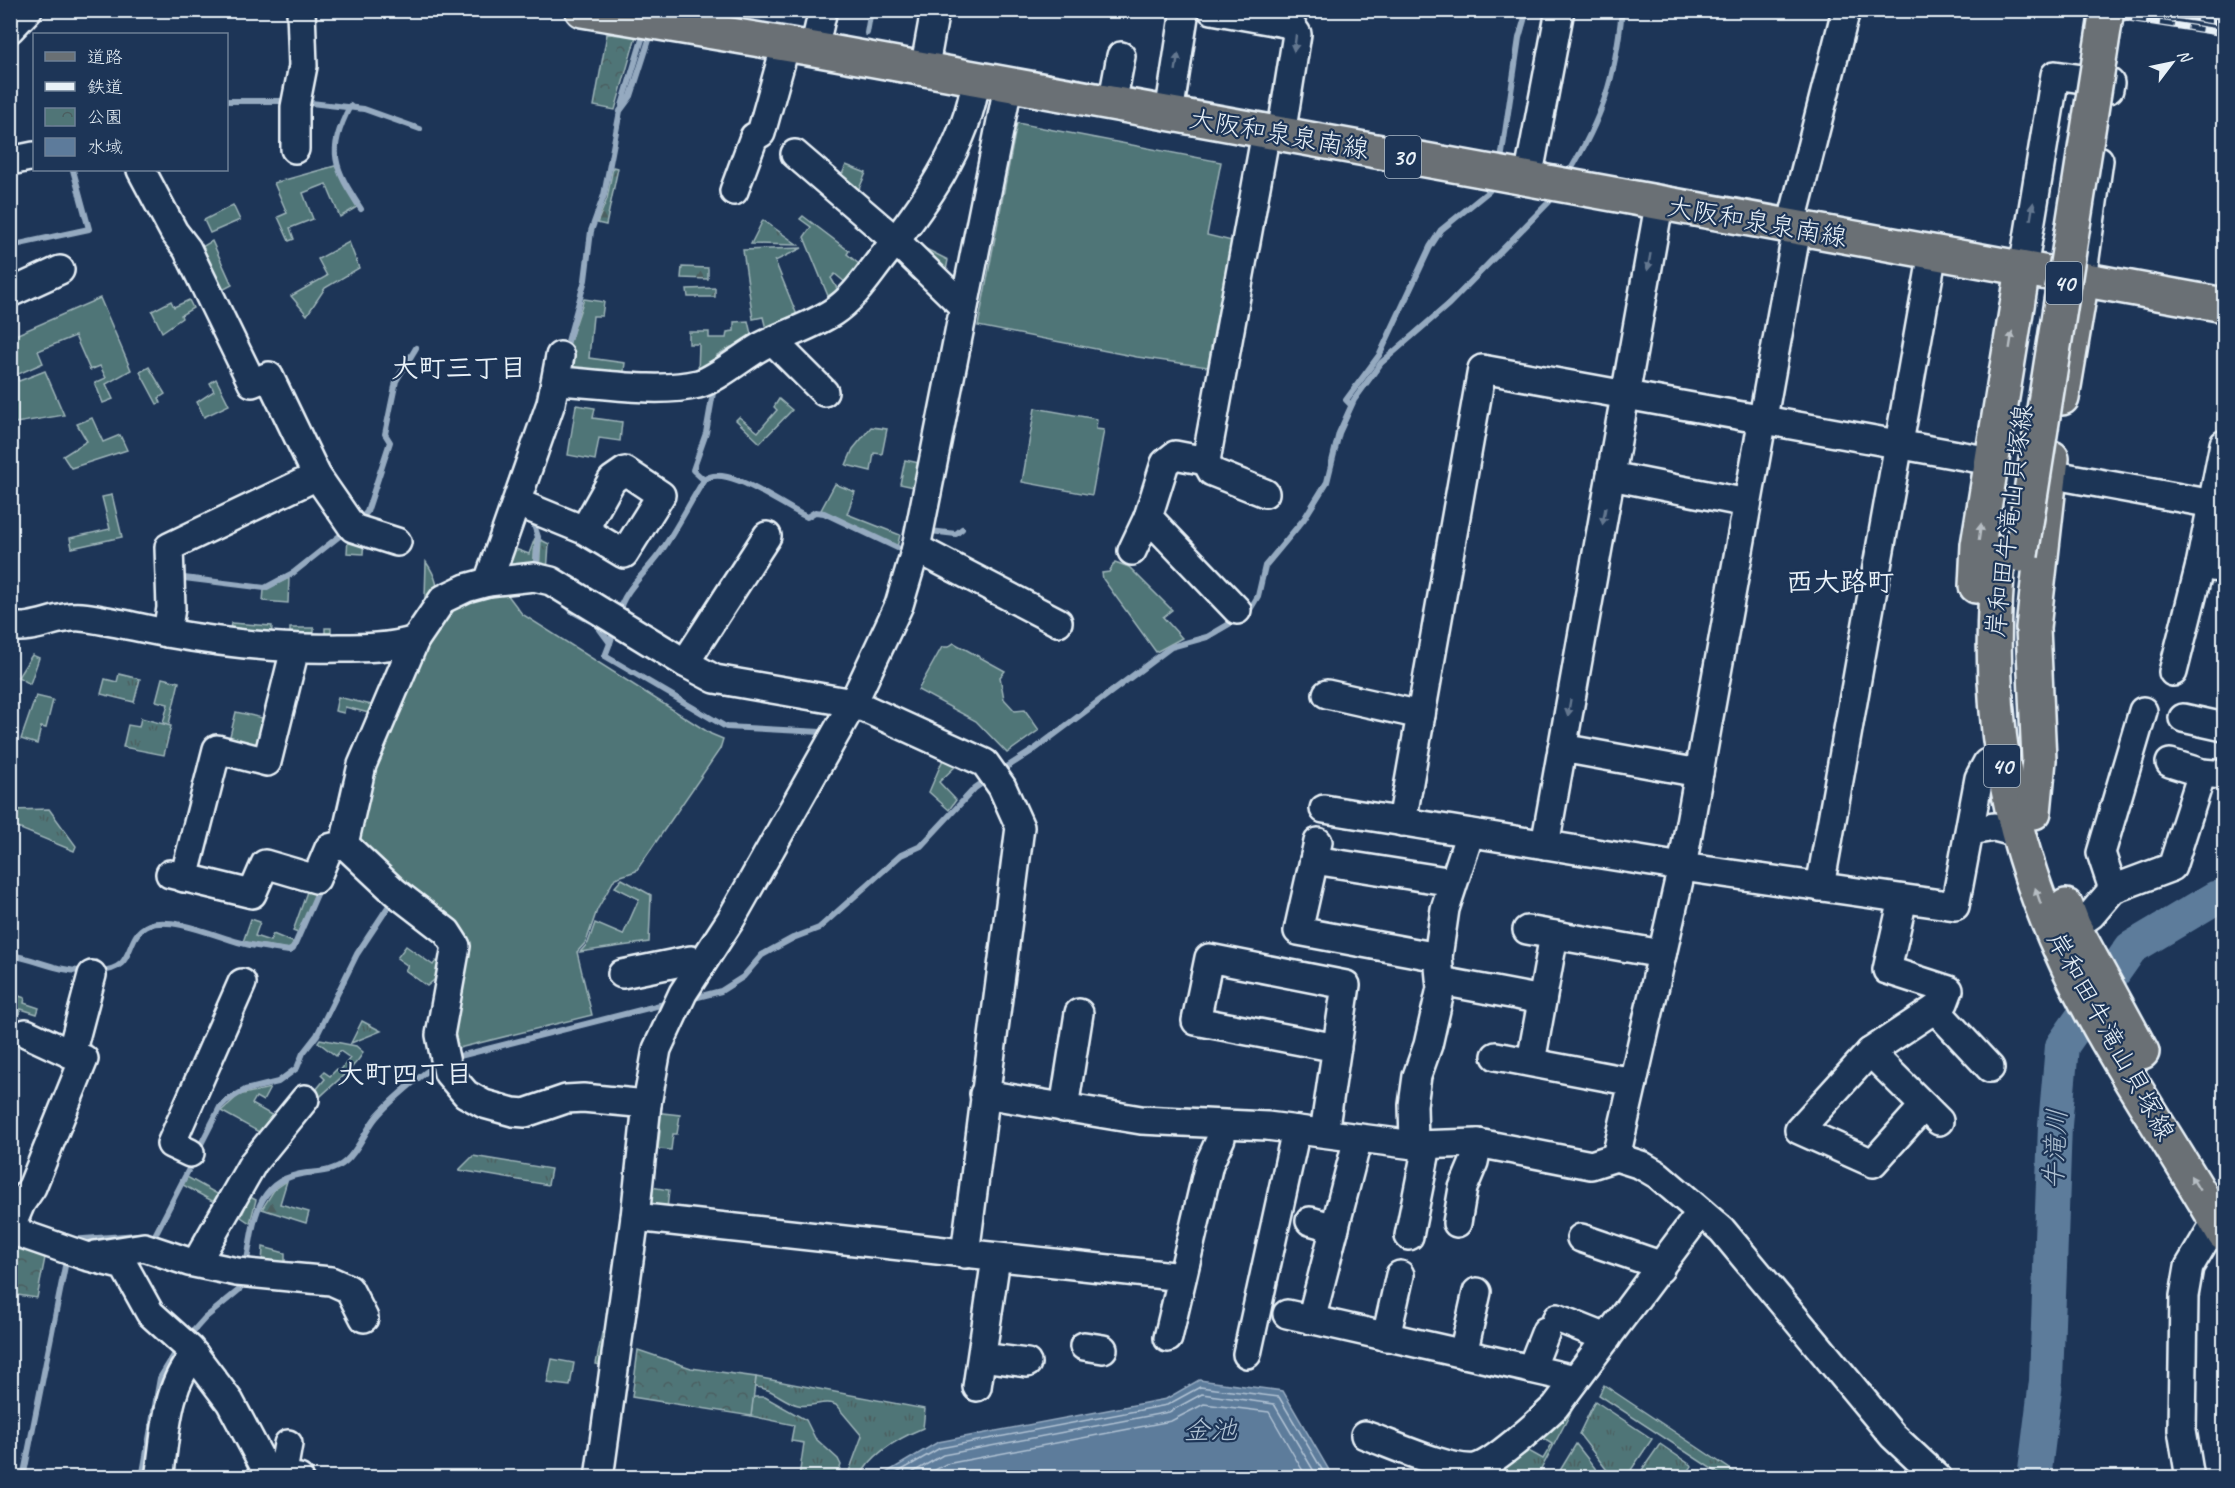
<svg xmlns="http://www.w3.org/2000/svg" width="2235" height="1488" font-family="Caveat,'Klee One',sans-serif">
<style>
.grass{fill:url(#grass-tufts);stroke:#9cb3b8;stroke-width:1.5}
.forest{fill:url(#forest-firs);stroke:#9cb3b8;stroke-width:1.5}
.park{fill:url(#park-crowns);stroke:#9cb3b8;stroke-width:1.5}
.garden{fill:#507577;stroke:#9cb3b8;stroke-width:1.5}
.water{fill:#5d7b9b;stroke:#95aac0;stroke-width:1.5}
.lines{fill:none;stroke-linecap:round;stroke-linejoin:round}
.shore{stroke:#b0c2d3;stroke-width:1.5}
.stream{stroke:#95aac0;stroke-width:6}
.river{stroke:#5d7b9b;stroke-width:34}
.minor-casing{stroke:#e8f1f8;stroke-width:32}
.major-casing{stroke:#e8f1f8;stroke-width:38}
.minor{stroke:#1d3557;stroke-width:27}
.major{stroke:#6a7074;stroke-width:33}
.rail-casing{stroke:#e8f1f8;stroke-width:7}
.rail{stroke:#1d3557;stroke-width:4.5;stroke-dasharray:14;stroke-linecap:butt}
.major-bridge-casing{stroke:#e8f1f8;stroke-width:38;stroke-linecap:butt}
.major-bridge{stroke:#6a7074;stroke-width:33}
.oneway{fill:#64778f}
.oneway2{fill:#b6bdc3}
.labels{text-anchor:middle;dominant-baseline:central;stroke-width:4.5;stroke-linejoin:round;paint-order:stroke}
.shield{fill:#1d3557;stroke:#abb9c8;stroke-width:1.5}
.shield-label{font-size:24px;font-weight:bold;fill:#e8f1f8}
.street-label{font-size:26px;fill:#e8f1f8;stroke:#1d3557}
.neighbourhood-label{font-size:27px;font-weight:bold;fill:#e8f1f8;stroke:#1d3557}
.water-label{font-size:27px;font-style:italic;fill:#b0c2d3;stroke:#1d3557}
</style>
<defs>
<pattern id="grass-tufts" width="24" height="20" patternUnits="userSpaceOnUse" patternTransform="scale(1.5)"><rect width="24" height="20" fill="#507577"/><path d="M3 7l-1-3M5 7V3M7 7l1-3M15 17l-1-3M17 17v-4M19 17l1-3" fill="none" stroke="#4b5e60"/></pattern>
<pattern id="forest-firs" width="22" height="20" patternUnits="userSpaceOnUse" patternTransform="scale(1.5)"><rect width="22" height="20" fill="#507577"/><path d="M5 1l3.5 6h-7zM16 11l3.5 6h-7z" fill="#4b5e60"/></pattern>
<pattern id="park-crowns" width="20" height="18" patternUnits="userSpaceOnUse" patternTransform="scale(1.5)"><rect width="20" height="18" fill="#507577"/><path d="M2 6a3 3 0 1 1 6 0M12 15a3 3 0 1 1 6 0" fill="none" stroke="#4b5e60"/></pattern>
</defs>
<rect width="100%" height="100%" fill="#1d3557"/>
<filter id="ink" filterUnits="userSpaceOnUse"><feTurbulence type="fractalNoise" baseFrequency=".0167" numOctaves="2"/><feDisplacementMap in="SourceGraphic" scale="12" xChannelSelector="R" yChannelSelector="G"/><feConvolveMatrix kernelMatrix="1 2 1 2 8 2 1 2 1" color-interpolation-filters="sRGB"/></filter>
<g filter="url(#ink)">
<g class="grass">
<path d="M763,220L798,245L751,244Z"/>
<path d="M541,540L549,544L547,573L539,572Z"/>
<path d="M119,674L140,679L134,702L101,694L105,679L117,682Z"/>
<path d="M141,718L171,726L164,755L123,747L128,725L139,727Z"/>
<path d="M49,809L76,846L74,851L11,825V810Z"/>
<path d="M362,1021L381,1031L351,1043Z"/>
<path d="M473,1156L551,1169L548,1185L459,1170Z"/>
<path d="M1590,1376L1537,1477L1472,1478L1527,1450L1543,1459L1552,1444L1536,1434Z"/>
<path d="M756,1377L925,1409L923,1428C899,1438 871,1454 860,1477H847L862,1436L836,1405C825,1399 811,1408 798,1405C782,1401 773,1388 755,1387Z"/>
<path d="M1604,1385L1742,1477H1724L1599,1395Z"/>
<path d="M753,1397H765L806,1420L815,1438L838,1459L841,1465L837,1477H799L804,1443L791,1441L794,1425L751,1416Z"/>
<path d="M1595,1401L1652,1439L1629,1473L1619,1471L1610,1474L1579,1434Z"/>
<path d="M1576,1444L1602,1477H1556Z"/>
<path d="M1660,1444L1692,1466L1685,1477H1637Z"/>
</g>
<g class="forest">
<path d="M613,167L618,168L606,225L597,223L607,199Z"/>
<path d="M682,267L708,268V279L681,278Z"/>
<path d="M715,288V297H688L687,289Z"/>
<path d="M287,1181L280,1204L309,1212L306,1223L262,1209L274,1190Z"/>
</g>
<g class="park">
<path d="M607,34L636,36L615,110L594,106Z"/>
<path d="M10,1239L46,1253L37,1298L11,1294Z"/>
<path d="M638,1350L691,1368L756,1377L751,1416L632,1397Z"/>
</g>
<g class="garden">
<path d="M1017,123L1221,162L1207,235L1236,242L1215,368L1137,357L978,326Z"/>
<path d="M846,165L866,173L854,200L837,186Z"/>
<path d="M335,166L357,207L340,217L326,184L303,193L313,219L290,228L294,239L289,241L278,217L287,213L274,183Z"/>
<path d="M233,205L240,220L210,233L204,220Z"/>
<path d="M803,216L849,251L847,254L866,270L852,288L835,274L831,278L838,290L828,296L804,237L811,227L800,219Z"/>
<path d="M212,241L232,285L215,294L195,251Z"/>
<path d="M349,242L359,268L325,288L307,315L291,296L327,276L318,259Z"/>
<path d="M922,247L948,260L944,281L917,254Z"/>
<path d="M802,248L775,261L797,315L766,329L763,317L753,319L743,250Z"/>
<path d="M100,298L131,370L106,384L113,399L103,403L95,383L106,378L100,366L90,370L75,336L38,351L43,363L16,375L19,381L45,371L64,415L16,423L11,414V337Z"/>
<path d="M584,299L604,302L602,316H593L589,358L625,363L623,379L566,373L568,347Z"/>
<path d="M189,300L193,308L181,315L182,318L162,332L152,311L171,301L174,307Z"/>
<path d="M748,321L753,343L736,354L731,347L717,355L721,363L682,379V372H698L699,344H689V332H709V338H726L727,332L734,331V322Z"/>
<path d="M149,367L165,394L159,398L161,403L157,404L140,372Z"/>
<path d="M216,379L229,405L204,417L197,402L214,391L210,383Z"/>
<path d="M779,399L792,410L760,443L736,420L739,417L758,432L777,410L774,407Z"/>
<path d="M576,405L595,408L593,418L622,422L620,441L599,438L595,460L568,455Z"/>
<path d="M1035,408L1097,419L1096,429L1104,430L1092,495L1022,482Z"/>
<path d="M92,418L103,442L120,435L127,450L71,468L63,456L87,441L77,424Z"/>
<path d="M871,427L887,429L882,454L874,453L871,471L846,465L853,449Z"/>
<path d="M905,460L924,464L919,488L900,484Z"/>
<path d="M835,484L855,492L847,514L900,535L897,547L821,510Z"/>
<path d="M112,495L122,537L72,548L70,538L110,529L102,497Z"/>
<path d="M364,537L363,554L347,553L348,538Z"/>
<path d="M535,538L533,572L506,570L512,556L504,553L507,546L529,554Z"/>
<path d="M426,562C433,572 441,586 435,598H425Z"/>
<path d="M1115,562L1129,567L1172,610L1163,617L1182,638L1156,652L1103,579L1102,573L1109,572Z"/>
<path d="M289,578L288,603L263,601L264,590Z"/>
<path d="M504,590L522,614L711,734L723,739L720,749L636,871L615,878L597,910L586,942L577,952L592,1015L451,1050L465,966L403,884L356,839L370,765L425,643L456,603Z"/>
<path d="M231,623L272,626L271,641L229,636Z"/>
<path d="M290,628H314V633L325,634V628H331V639L290,641Z"/>
<path d="M954,643L1005,671L1000,677L1004,699L1015,711L1025,710L1039,730L1007,753L976,721L918,690L942,647H948Z"/>
<path d="M32,655L39,658L30,684L18,677Z"/>
<path d="M162,678L179,682L169,724L163,723L168,704L156,701Z"/>
<path d="M36,696L53,700L46,728L41,727L37,744L21,739Z"/>
<path d="M338,697L376,706L373,714L345,707L344,713L335,711Z"/>
<path d="M236,712L267,719L261,745L252,750L228,744Z"/>
<path d="M944,757L958,764L939,782L956,800L949,810L929,792Z"/>
<path d="M622,879L651,895L649,942L580,952L588,943L595,923L623,935L639,899L615,887Z"/>
<path d="M309,886L317,890L298,933L293,931Z"/>
<path d="M251,919L260,922L255,936L270,941L273,934L295,943L289,949L243,942Z"/>
<path d="M406,946L433,965L436,961L447,969L427,986L405,970L408,966L397,958Z"/>
<path d="M10,993L25,998L24,1003L39,1008L37,1014L21,1009L16,1023L11,1021Z"/>
<path d="M320,1039L356,1046L363,1052C358,1066 324,1091 312,1105L307,1101L325,1079L321,1075L324,1072L330,1076L337,1069L340,1071L350,1058L340,1051L336,1056L318,1042Z"/>
<path d="M270,1088L263,1101L256,1097L252,1104L282,1121L268,1137L221,1111L239,1095Z"/>
<path d="M654,1112L680,1115L677,1134H673L671,1150L658,1149L660,1132L652,1131Z"/>
<path d="M234,1168L242,1172L223,1207L183,1185L187,1177L219,1195Z"/>
<path d="M651,1187L669,1190L667,1209L648,1206Z"/>
<path d="M250,1197L256,1200L250,1223L241,1217Z"/>
<path d="M263,1247L285,1253V1268L262,1264Z"/>
<path d="M602,1333L608,1336L604,1366L596,1364Z"/>
<path d="M552,1359L574,1363L570,1386L547,1383Z"/>
</g>
<path class="water" d="M1199,1380L1283,1391L1333,1477H879L938,1442L1166,1399Z"/>
<g class="lines">
<g class="shore">
<path d="M888,1478L940,1448L1167,1405L1200,1387L1279,1397L1327,1478"/>
<path d="M903,1478L943,1455L1169,1412L1202,1394L1274,1404L1318,1478"/>
<path d="M921,1478L946,1464L1171,1421L1204,1404L1269,1412L1307,1478"/>
</g>
<g class="stream">
<path d="M867,33L871,10"/>
<path d="M226,101H289"/>
<path d="M302,102L364,109L420,129"/>
<path d="M622,105L643,36"/>
<path d="M350,106C326,153 334,167 361,209"/>
<path d="M1501,160L1519,38L1527,10"/>
<path d="M1567,176C1603,117 1615,79 1622,10"/>
<path d="M10,246L89,229L73,170"/>
<path d="M565,352L585,280L591,231L604,195L620,111L631,96L650,37"/>
<path d="M1351,405L1346,400L1380,354L1430,247L1441,230L1489,191"/>
<path d="M704,480L693,470L706,433L714,387"/>
<path d="M532,519L538,537L536,570"/>
<path d="M358,522L367,512L390,442L385,434L396,381L416,348"/>
<path d="M930,531L956,534L962,529"/>
<path d="M176,577L265,588L293,573L347,530"/>
<path d="M565,603L572,611L596,624L610,643L615,628"/>
<path d="M618,615C624,589 645,574 660,553C676,530 689,504 704,480C726,462 783,507 807,517L815,512L824,513L906,552"/>
<path d="M610,643L605,656L726,727L821,732"/>
<path d="M999,772L1035,749L1171,647L1207,637L1248,613L1258,596L1265,566L1304,519L1327,482L1339,433L1354,400L1381,363L1449,304L1549,202"/>
<path d="M10,955C37,959 58,972 85,971"/>
<path d="M98,971C139,970 122,936 149,925C171,916 216,936 238,942C255,947 272,948 289,951L293,949L321,885"/>
<path d="M690,999L721,991L743,977L762,955L793,938L819,928L901,855L921,846L975,788L988,779"/>
<path d="M452,1058L668,1003"/>
<path d="M197,1152L220,1107L226,1101L245,1090L278,1082L297,1068L303,1053L317,1035L357,954L394,898"/>
<path d="M148,1236L154,1237L193,1161"/>
<path d="M70,1240L138,1235"/>
<path d="M246,1266C254,1223 254,1179 307,1173C320,1172 335,1171 346,1161C358,1150 364,1134 374,1120C385,1105 423,1073 439,1063"/>
<path d="M188,1337L205,1318L239,1290L244,1279"/>
<path d="M23,1478L66,1261L63,1260"/>
<path d="M142,1478L160,1378L179,1347"/>
</g>
<path class="river" d="M2034,1478L2046,1381L2055,1125L2062,1046L2131,948L2215,898L2224,897"/>
<defs>
<g id="minor">
<path d="M1212,10L1290,24L1297,34L1281,135"/>
<path d="M10,29L28,10"/>
<path d="M814,49L823,10"/>
<path d="M924,71L935,10"/>
<path d="M1112,104L1121,56"/>
<path d="M1169,114L1185,10"/>
<path d="M295,149V107L303,66L301,10"/>
<path d="M795,154L896,241L963,306"/>
<path d="M10,161L34,156"/>
<path d="M141,170L174,232L187,249L252,383L269,376L317,476L353,528L397,542"/>
<path d="M1528,179L1560,10"/>
<path d="M734,191L754,137L761,133L786,44"/>
<path d="M2023,269L2055,75L2110,83L2109,89"/>
<path d="M2082,279L2099,160"/>
<path d="M10,293L60,270"/>
<path d="M773,341L824,392"/>
<path d="M557,381C600,383 656,394 698,384C713,381 744,356 760,347C784,334 810,327 833,312C854,298 867,277 882,258C924,205 966,148 976,80"/>
<path d="M2049,474L2213,504"/>
<path d="M1611,476L1747,503"/>
<path d="M1265,493L1212,472L1206,461L1266,132"/>
<path d="M518,503L584,530L624,554L661,495L625,471L612,480L584,530"/>
<path d="M1148,517L1237,610"/>
<path d="M916,548L1058,622"/>
<path d="M1132,551L1148,517L1165,463L1175,455L1206,461"/>
<path d="M2200,565L2224,569"/>
<path d="M488,582L551,403L560,356"/>
<path d="M10,626C35,631 56,615 81,617C110,620 138,628 167,633C224,643 280,650 339,648C365,648 390,648 415,640"/>
<path d="M167,633L171,608L169,547L317,476"/>
<path d="M685,663L767,536"/>
<path d="M2173,672L2200,565L2224,444"/>
<path d="M1327,694L1421,715"/>
<path d="M2183,718L2224,727"/>
<path d="M1562,748L1699,773"/>
<path d="M2170,763L2202,773L2224,775"/>
<path d="M1324,809L1682,867L1955,906L1979,778L1987,763"/>
<path d="M1402,822L1482,369L1991,461"/>
<path d="M1971,831L1994,827L2017,833"/>
<path d="M1318,842L1298,931L1438,957"/>
<path d="M344,844L362,765L415,640L443,599L466,588L488,582L534,577L551,581L685,663L715,679L853,703L985,763L1002,787L1020,827L965,1254"/>
<path d="M344,844L395,892L447,932L456,946L440,1035L448,1073L466,1094L484,1104L513,1112L525,1113L566,1099L583,1098L647,1104"/>
<path d="M1545,845L1659,205"/>
<path d="M1314,860L1453,882"/>
<path d="M170,874L252,894L265,864L316,879L329,848L344,844"/>
<path d="M184,878L217,749L267,762L295,649"/>
<path d="M1820,887L1933,252"/>
<path d="M2113,889L2101,853L2143,711"/>
<path d="M1903,899L1887,970L1949,990L1944,1003L1870,1052L1799,1130L1873,1163L1924,1106"/>
<path d="M2074,927L2091,915L2113,889L2172,867L2202,773"/>
<path d="M1527,930L1662,954"/>
<path d="M622,974L691,960L700,967"/>
<path d="M1441,981L1542,1000"/>
<path d="M1935,1009L1990,1068"/>
<path d="M26,1033L71,1054"/>
<path d="M1870,1052L1939,1121"/>
<path d="M1496,1056L1633,1082"/>
<path d="M1531,1062L1554,935"/>
<path d="M984,1094L1141,1120L1267,1126L1414,1145L1478,1143L1591,1165L1616,1157L1641,1165L1658,1175L1722,1230L1893,1436L1938,1478"/>
<path d="M1064,1108L1079,1013"/>
<path d="M1324,1133L1346,985L1209,958L1196,1021L1337,1048"/>
<path d="M1414,1145L1413,1105L1417,1076L1428,1045L1441,988L1438,957L1445,909L1470,833"/>
<path d="M190,1153L171,1144L242,983"/>
<path d="M1616,1157L1682,867L1797,229L1795,210L1846,10"/>
<path d="M635,1217L1182,1277"/>
<path d="M1310,1221L1335,1228"/>
<path d="M1457,1223L1463,1188L1474,1162L1478,1143"/>
<path d="M10,1229L21,1203L32,1187L84,1059L71,1054L92,975"/>
<path d="M10,1230L85,1256L124,1266L150,1313L190,1349L230,1402L263,1464L283,1475L299,1478"/>
<path d="M1409,1236L1425,1156L1423,1145"/>
<path d="M1581,1238L1651,1262L1660,1269"/>
<path d="M95,1255L144,1247L189,1262L237,1272L331,1281L349,1289L364,1318"/>
<path d="M196,1263L253,1163L305,1099"/>
<path d="M1287,1314L1575,1379"/>
<path d="M1557,1318L1607,1338"/>
<path d="M1311,1320L1358,1138"/>
<path d="M1386,1337L1400,1275"/>
<path d="M1168,1338L1209,1164L1221,1138L1219,1124"/>
<path d="M1084,1346L1103,1349"/>
<path d="M1247,1354L1296,1130"/>
<path d="M1463,1354L1477,1292"/>
<path d="M982,1357L1027,1363"/>
<path d="M1531,1369L1546,1331"/>
<path d="M977,1387L996,1258"/>
<path d="M1365,1435C1391,1444 1449,1471 1475,1468C1492,1465 1540,1421 1555,1407L1701,1212"/>
<path d="M159,1478C166,1437 165,1385 195,1355"/>
<path d="M282,1478L288,1444"/>
<path d="M599,1478L635,1217L647,1104L657,1049L683,993L731,919L853,703L899,605L916,548L1008,86"/>
<path d="M2190,1478L2182,1430L2184,1296L2189,1267L2224,1208"/>
</g>
<g id="major">
<path d="M582,10L814,49L2224,305"/>
<path d="M2062,398L2082,279"/>
<path d="M1999,553C1984,702 2003,831 2068,967C2113,1060 2173,1145 2224,1234"/>
<path d="M1976,586L1978,545L2023,269"/>
<path d="M2034,812L2039,760L2033,628L2052,458"/>
<path d="M2066,906L2074,927L2142,1052"/>
</g>
</defs>
<use href="#minor" class="minor-casing"/>
<use href="#major" class="major-casing"/>
<use href="#minor" class="minor"/>
<use href="#major" class="major"/>
<defs>
<g id="rail">
<path d="M2077,10L2224,33"/>
<path d="M2142,10L2224,23"/>
</g>
</defs>
<use href="#rail" class="rail-casing"/>
<use href="#rail" class="rail"/>
<defs>
<path id="major-bridge" d="M2021,555L2107,10"/>
</defs>
<use href="#major-bridge" class="major-bridge-casing"/>
<use href="#major-bridge" class="major-bridge"/>
</g>
<defs><path id="oneway-solid" d="M-6-.8H1V-3.2L6.5 0L1 3.2V.8H-6Z" transform="scale(1.5)"/></defs>
<g class="oneway">
<use href="#oneway-solid" transform="translate(1295 43) rotate(97)"/>
<use href="#oneway-solid" transform="translate(1177 62) rotate(-81)"/>
<use href="#oneway-solid" transform="translate(2032 211) rotate(-81)"/>
<use href="#oneway-solid" transform="translate(1649 262) rotate(100)"/>
<use href="#oneway-solid" transform="translate(1604 516) rotate(100)"/>
<use href="#oneway-solid" transform="translate(1569 708) rotate(100)"/>
</g>
<g class="oneway2">
<use href="#oneway-solid" transform="translate(2011 340) rotate(-81)"/>
<use href="#oneway-solid" transform="translate(1980 532) rotate(-82)"/>
<use href="#oneway-solid" transform="translate(2038 896) rotate(-109)"/>
<use href="#oneway-solid" transform="translate(2195 1183) rotate(-121)"/>
</g>
</g>
<g class="labels">
<g class="shield">
<rect x="1385" y="136" width="36" height="42" rx="4.5"/>
<rect x="2046" y="262" width="36" height="42" rx="4.5"/>
<rect x="1984" y="745" width="36" height="42" rx="4.5"/>
</g>
<g class="shield-label">
<text x="1403" y="157">30</text>
<text x="2064" y="283">40</text>
<text x="2002" y="766">40</text>
</g>
<g class="street-label">
<text transform="translate(1279 134) rotate(10)">大阪和泉泉南線</text>
<text transform="translate(1757 222) rotate(10)">大阪和泉泉南線</text>
<text transform="translate(2009 521) rotate(-83)">岸和田牛滝山貝塚線</text>
<text transform="translate(2111 1036) rotate(61)">岸和田牛滝山貝塚線</text>
</g>
<g class="neighbourhood-label">
<text x="459" y="368">大町三丁目</text>
<text x="1840" y="582">西大路町</text>
<text x="405" y="1074">大町四丁目</text>
</g>
<g class="water-label">
<text transform="translate(2055 1149) rotate(-87)">牛滝川</text>
<text x="1210" y="1430">金池</text>
</g>
</g>
<rect width="2235" height="1488" fill="none" stroke="#1d3557" stroke-width="36"/>
<rect x="18" y="18" width="2199" height="1452" fill="none" stroke="#e8f1f8" stroke-width="2" filter="url(#ink)"/>
<rect x="33" y="33" width="195" height="138" fill="#1d3557" stroke="#6e8097" stroke-width="1.5"/>
<rect x="45" y="52" width="30" height="9" fill="#6a7074" stroke="#6e8097" stroke-width="1.5"/>
<text x="87" y="63" font-size="18" fill="#e8f1f8">道路</text>
<rect x="45" y="82" width="30" height="9" fill="#e8f1f8" stroke="#6e8097" stroke-width="1.5"/>
<text x="87" y="93" font-size="18" fill="#e8f1f8">鉄道</text>
<rect x="45" y="108" width="30" height="18" fill="url(#park-crowns)" stroke="#6e8097" stroke-width="1.5"/>
<text x="87" y="123" font-size="18" fill="#e8f1f8">公園</text>
<rect x="45" y="138" width="30" height="18" fill="#5d7b9b" stroke="#6e8097" stroke-width="1.5"/>
<text x="87" y="153" font-size="18" fill="#e8f1f8">水域</text>
<g transform="translate(2172 63) rotate(58)" stroke="#1d3557" stroke-width="4.5" paint-order="stroke">
<path d="M0-4.5L10 22L0 15L-10 22Z" fill="#e8f1f8"/>
<text y="-9" font-size="16" font-weight="bold" text-anchor="middle" fill="#e8f1f8">N</text>
</g>
</svg>
